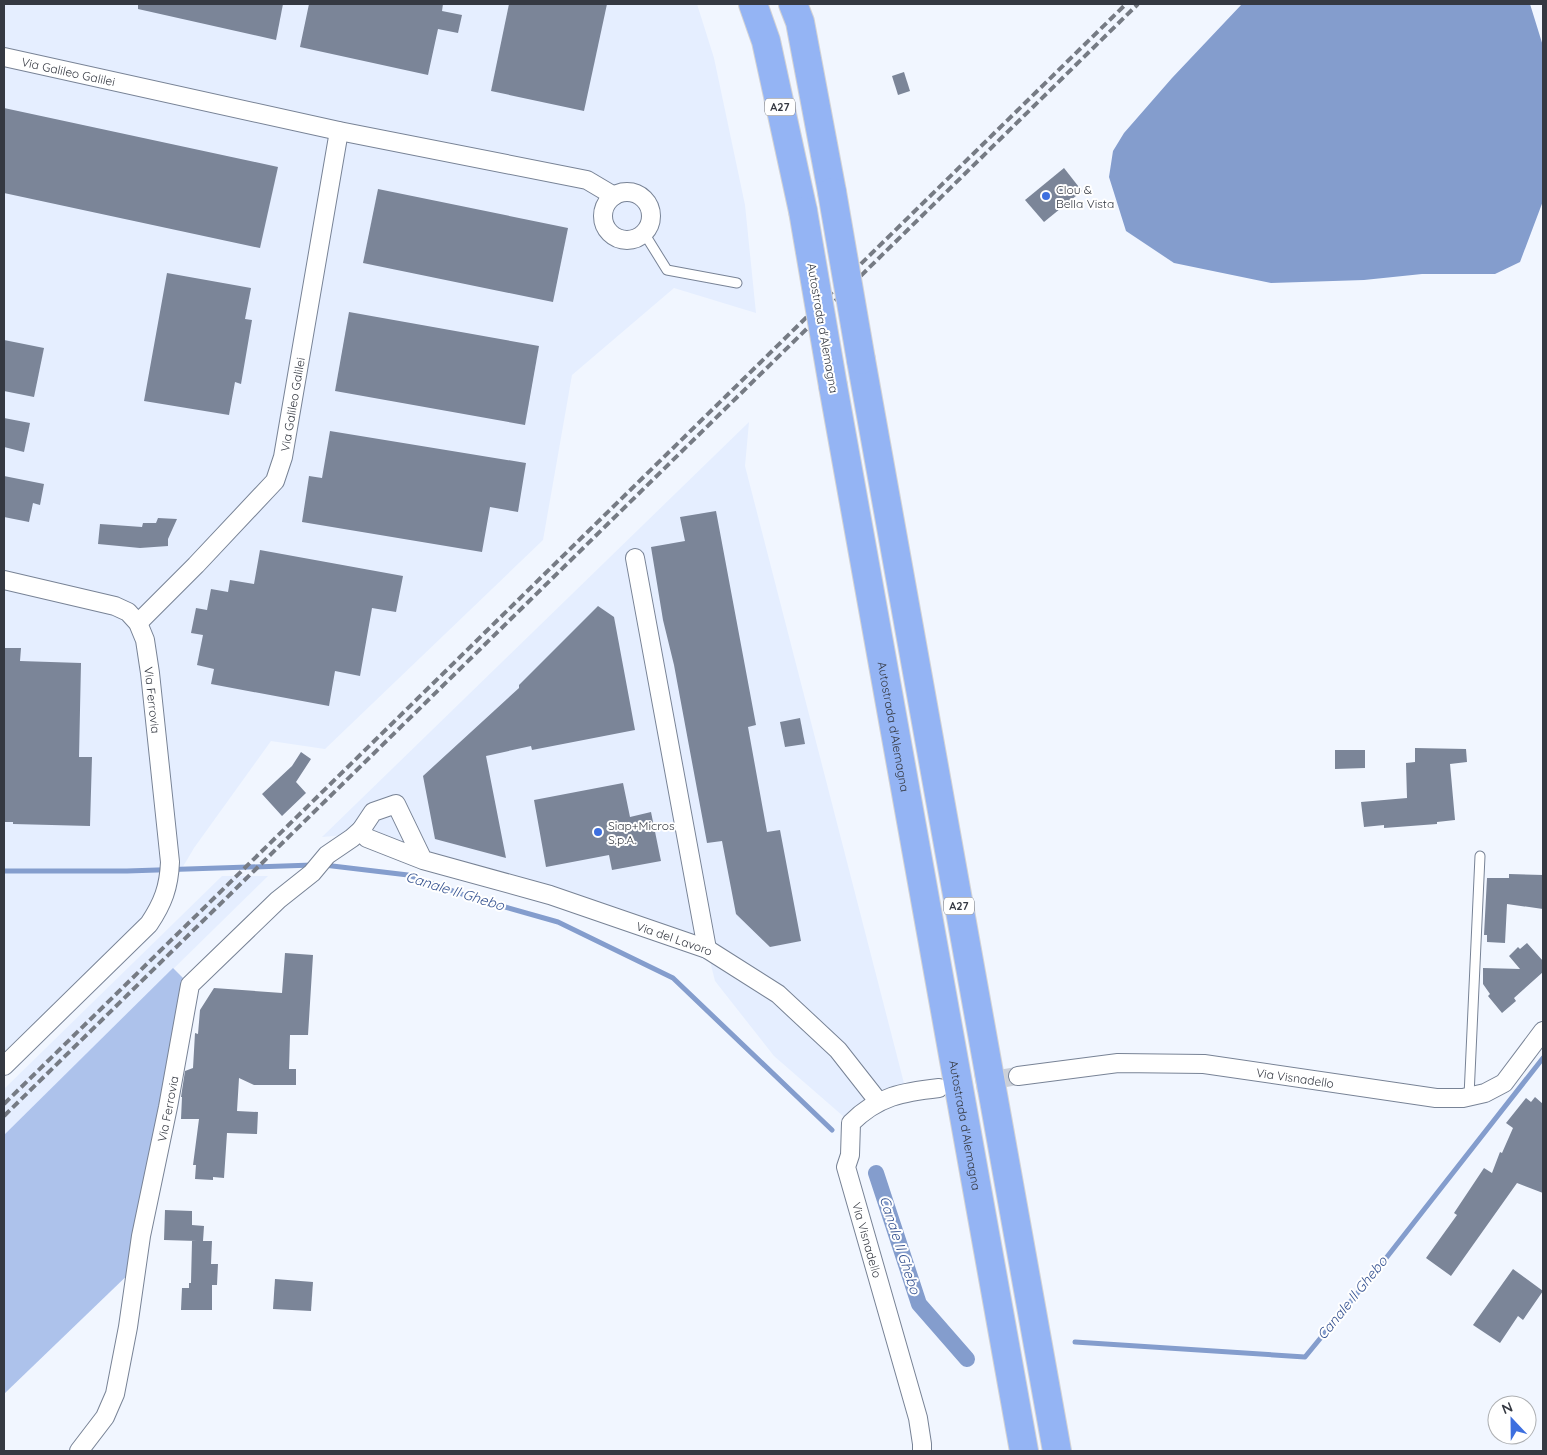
<svg xmlns="http://www.w3.org/2000/svg" width="1547" height="1455" font-family="Quicksand,sans-serif">
<style>
.built{fill:#e5eeff}
.green{fill:#adc2eb}
.water{fill:#849dcd}
.lines{fill:none;stroke-linecap:round;stroke-linejoin:round}
.stream{stroke:#849dcd;stroke-width:5}
.canal{stroke:#849dcd;stroke-width:16}
.building{fill:#7b8598}
.street-tunnel{stroke:#cbd0d9;stroke-width:18;stroke-dasharray:18 9;stroke-linecap:butt}
.lane-casing{stroke:#788396;stroke-width:11}
.street-casing{stroke:#788396;stroke-width:20}
.highway-casing{stroke:#d3d3d5;stroke-width:30}
.lane{stroke:#fff;stroke-width:9}
.street{stroke:#fff;stroke-width:18}
.highway{stroke:#94b4f4;stroke-width:28}
.rail{stroke:#767b84;stroke-width:4;stroke-dasharray:8 4;stroke-linecap:butt}
.highway-bridge-casing{stroke:#d3d3d5;stroke-width:30;stroke-linecap:butt}
.highway-bridge{stroke:#94b4f4;stroke-width:28}
.poi-dot{fill:#3d6fdf;stroke:#fff;stroke-width:2}
.labels{text-anchor:middle;dominant-baseline:central;stroke-width:4;stroke-linejoin:round;paint-order:stroke}
.shield{fill:#fff;stroke:#72747b;stroke-width:1}
.shield-label{font-size:11px;font-weight:bold;fill:#353942}
.street-label{font-size:12px;fill:#353942;stroke:#fff}
.poi-label{font-size:12px;fill:#353942;stroke:#fff;text-anchor:start}
.water-label{font-size:14px;font-style:italic;fill:#365391;stroke:#fff}
</style>
<rect width="100%" height="100%" fill="#f1f6ff"/>
<g class="built">
<path d="M4,4H697L714,58L745,205L756,313L674,288L572,375L543,540L325,749L271,741L194,848L149,924L4,1066Z"/>
<path d="M749,422L745,466L906,1091L851,1123L774,1056L715,981L707,949L358,834L322,837Z"/>
<path d="M222,876H268L4,1135V1089Z"/>
</g>
<path class="green" d="M173,968L190,985L137,1266L4,1394V1135Z"/>
<path class="water" d="M1242,4H1530L1543,46V201L1520,262L1495,274H1422L1364,280L1271,283L1174,263L1126,231L1109,177L1113,151L1124,133L1172,78Z"/>
<g class="lines">
<g class="stream">
<path d="M324,865L408,875L473,898L558,922L673,978L832,1130"/>
<path d="M4,871H127L313,865"/>
<path d="M1075,1342L1305,1357L1383,1262L1543,1058"/>
</g>
<path class="canal" d="M876,1173L919,1304L967,1359"/>
</g>
<g class="building">
<path d="M138,4H283L276,40L138,9Z"/>
<path d="M309,4H443L442,11L462,15L458,33L438,29L428,75L300,47Z"/>
<path d="M509,4H607L584,111L491,91Z"/>
<path d="M904,72L910,91L898,95L892,76Z"/>
<path d="M4,108L278,167L260,248L4,193Z"/>
<path d="M1064,168L1082,191L1044,222L1025,200Z"/>
<path d="M378,189L568,228L553,302L363,263Z"/>
<path d="M167,273L251,288L245,319L252,320L241,384L235,382L229,415L144,401Z"/>
<path d="M349,312L539,346L525,425L335,391Z"/>
<path d="M4,340L44,348L34,397L4,391Z"/>
<path d="M4,418L30,423L24,452L4,447Z"/>
<path d="M330,431L526,463L518,512L490,507L482,552L302,522L309,476L322,478Z"/>
<path d="M4,476L44,484L40,505L33,503L29,522L4,517Z"/>
<path d="M716,511L756,725L748,727L767,832L780,830L801,941L770,947L736,914L722,841L707,843L674,665L663,620L651,547L685,541L680,517Z"/>
<path d="M158,518L177,519L168,539V546L140,548L98,544L100,524L142,527L143,523H156Z"/>
<path d="M260,550L403,576L396,612L372,608L360,676L335,671L329,706L211,684L214,669L197,665L203,635L191,633L196,608L207,610L211,589L228,592L230,580L254,584Z"/>
<path d="M598,606L614,617L635,730L532,750L531,746L486,756L506,858L435,839L423,776L519,688V685Z"/>
<path d="M4,648H21L20,661L81,663L79,757H92L90,826L13,824V822H4Z"/>
<path d="M800,718L805,744L785,747L780,722Z"/>
<path d="M1415,748L1466,749L1467,762L1450,764L1455,820L1437,822V824L1384,828V825L1364,827L1361,802L1407,798L1406,763L1415,762Z"/>
<path d="M1335,750H1365V768L1335,769Z"/>
<path d="M301,752L311,759L296,782L306,793L282,816L262,794L292,766Z"/>
<path d="M623,783L630,817L651,812L661,861L612,870L609,855L546,867L534,800Z"/>
<path d="M1509,874L1543,875V909L1507,904L1505,943L1487,942V935H1484L1487,878H1509Z"/>
<path d="M1527,943L1543,961V972L1514,998L1516,1001L1502,1013L1488,996L1490,994L1483,984V968L1520,969L1509,956L1518,947L1520,949Z"/>
<path d="M285,953L313,955L308,1035H290L289,1069H296V1085H254L239,1078L237,1111L258,1112L257,1134L227,1133L224,1178L213,1177V1180L195,1179L196,1165H193L199,1119H181L182,1097H181L185,1071L193,1068L195,1033L198,1034L200,1010L214,988L282,993Z"/>
<path d="M1535,1097L1543,1104V1193L1517,1183L1451,1276L1426,1258L1457,1215L1454,1213L1484,1168L1492,1173L1500,1152L1502,1153L1513,1128L1506,1123L1526,1098L1531,1102Z"/>
<path d="M165,1210L192,1211V1225L204,1226L203,1241H212L211,1264H218L217,1285H212V1310H181L182,1288H189V1283H191L192,1241H197L164,1240Z"/>
<path d="M1513,1269L1543,1291L1523,1320L1518,1316L1500,1343L1473,1325Z"/>
<path d="M275,1279L313,1282L311,1311L273,1309Z"/>
</g>
<g class="lines">
<path class="street-tunnel" d="M949,1087L1018,1076"/>
<defs>
<g id="lane">
<path d="M644,233L667,270L737,283"/>
<path d="M1469,1096L1480,856"/>
</g>
<g id="street">
<path id="s1" d="M4,57L339,131L587,180L614,196"/>
<circle cx="627" cy="216" r="24"/>
<path d="M635,558L707,949"/>
<path id="s2" d="M4,580L115,606L128,612L138,623L145,640L150,673L170,862C169,887 163,903 149,924L4,1066"/>
<path id="s3" d="M138,623L196,565L275,481L283,457L339,131"/>
<path id="s4" d="M423,860L396,804L373,812L361,830L367,838L423,860L550,895L707,949L778,994L838,1050L878,1101"/>
<path id="s5" d="M1018,1076L1118,1063L1204,1064L1436,1098H1463L1485,1093L1504,1083L1543,1031"/>
<path id="s6" d="M79,1451L105,1417L115,1394L128,1327L141,1236L168,1107L190,985L278,900L312,873L327,855L352,838L361,830"/>
<path d="M922,1451V1444L918,1418L846,1167L850,1155L851,1123C878,1096 903,1092 939,1088"/>
</g>
<g id="highway">
<path d="M753,4L766,41L803,211"/>
<path d="M793,4L800,22L832,192"/>
<path d="M861,360L1057,1451"/>
<path id="s7" d="M833,386L1024,1451"/>
</g>
</defs>
<use href="#lane" class="lane-casing"/>
<use href="#street" class="street-casing"/>
<use href="#highway" class="highway-casing"/>
<use href="#lane" class="lane"/>
<use href="#street" class="street"/>
<use href="#highway" class="highway"/>
<g class="rail">
<path d="M4,1104L1126,4"/>
<path d="M4,1116L1138,4"/>
</g>
<defs>
<g id="highway-bridge">
<path d="M832,192L861,360"/>
<path d="M803,211L833,386"/>
</g>
</defs>
<use href="#highway-bridge" class="highway-bridge-casing"/>
<use href="#highway-bridge" class="highway-bridge"/>
</g>
<g class="poi-dot">
<circle cx="1046" cy="196" r="5"/>
<circle cx="598" cy="832" r="5"/>
</g>
<g class="labels">
<g class="shield">
<rect x="765" y="98.5" width="30" height="17" rx="4"/>
<rect x="944" y="897.5" width="30" height="17" rx="4"/>
</g>
<g class="shield-label">
<text x="780" y="107">A27</text>
<text x="959" y="906">A27</text>
</g>
<g class="street-label">
<text stroke="none"><textPath href="#s1" startOffset="66">Via Galileo Galilei</textPath></text>
<text transform="translate(823 328) rotate(80)">Autostrada d'Alemagna</text>
<text stroke="none"><textPath href="#s3" startOffset="276">Via Galileo Galilei</textPath></text>
<text stroke="none"><textPath href="#s2" startOffset="222">Via Ferrovia</textPath></text>
<text stroke="none"><textPath href="#s7" startOffset="346">Autostrada d'Alemagna</textPath></text>
<text stroke="none"><textPath href="#s4" startOffset="442">Via del Lavoro</textPath></text>
<text stroke="none"><textPath href="#s5" startOffset="279">Via Visnadello</textPath></text>
<text stroke="none"><textPath href="#s6" startOffset="358">Via Ferrovia</textPath></text>
<text stroke="none"><textPath href="#s7" startOffset="751">Autostrada d'Alemagna</textPath></text>
<text transform="translate(867 1240) rotate(74)">Via Visnadello</text>
</g>
<g class="poi-label">
<text x="1056" y="189">Clou &amp;<tspan x="1056" dy="14">Bella Vista</tspan></text>
<text x="608" y="825">Siap+Micros<tspan x="608" dy="14">S.p.A.</tspan></text>
</g>
<g class="water-label">
<text transform="translate(455 891) rotate(17)">Canale Il Ghebo</text>
<text transform="translate(900 1245) rotate(72)">Canale Il Ghebo</text>
<text transform="translate(1352 1298) rotate(-51)">Canale Il Ghebo</text>
</g>
</g>
<rect width="1547" height="1455" fill="none" stroke="#353942" stroke-width="10"/>
<g transform="translate(1512 1420) rotate(338)"><circle r="24" fill="#ffffff" stroke="#aeb0b3"/>
<path d="M0-4L9 19L0 12L-9 19Z" fill="#3d6fdf"/>
<text y="-8" font-size="14" font-weight="bold" text-anchor="middle" fill="#353942">N</text>
</g>
</svg>
